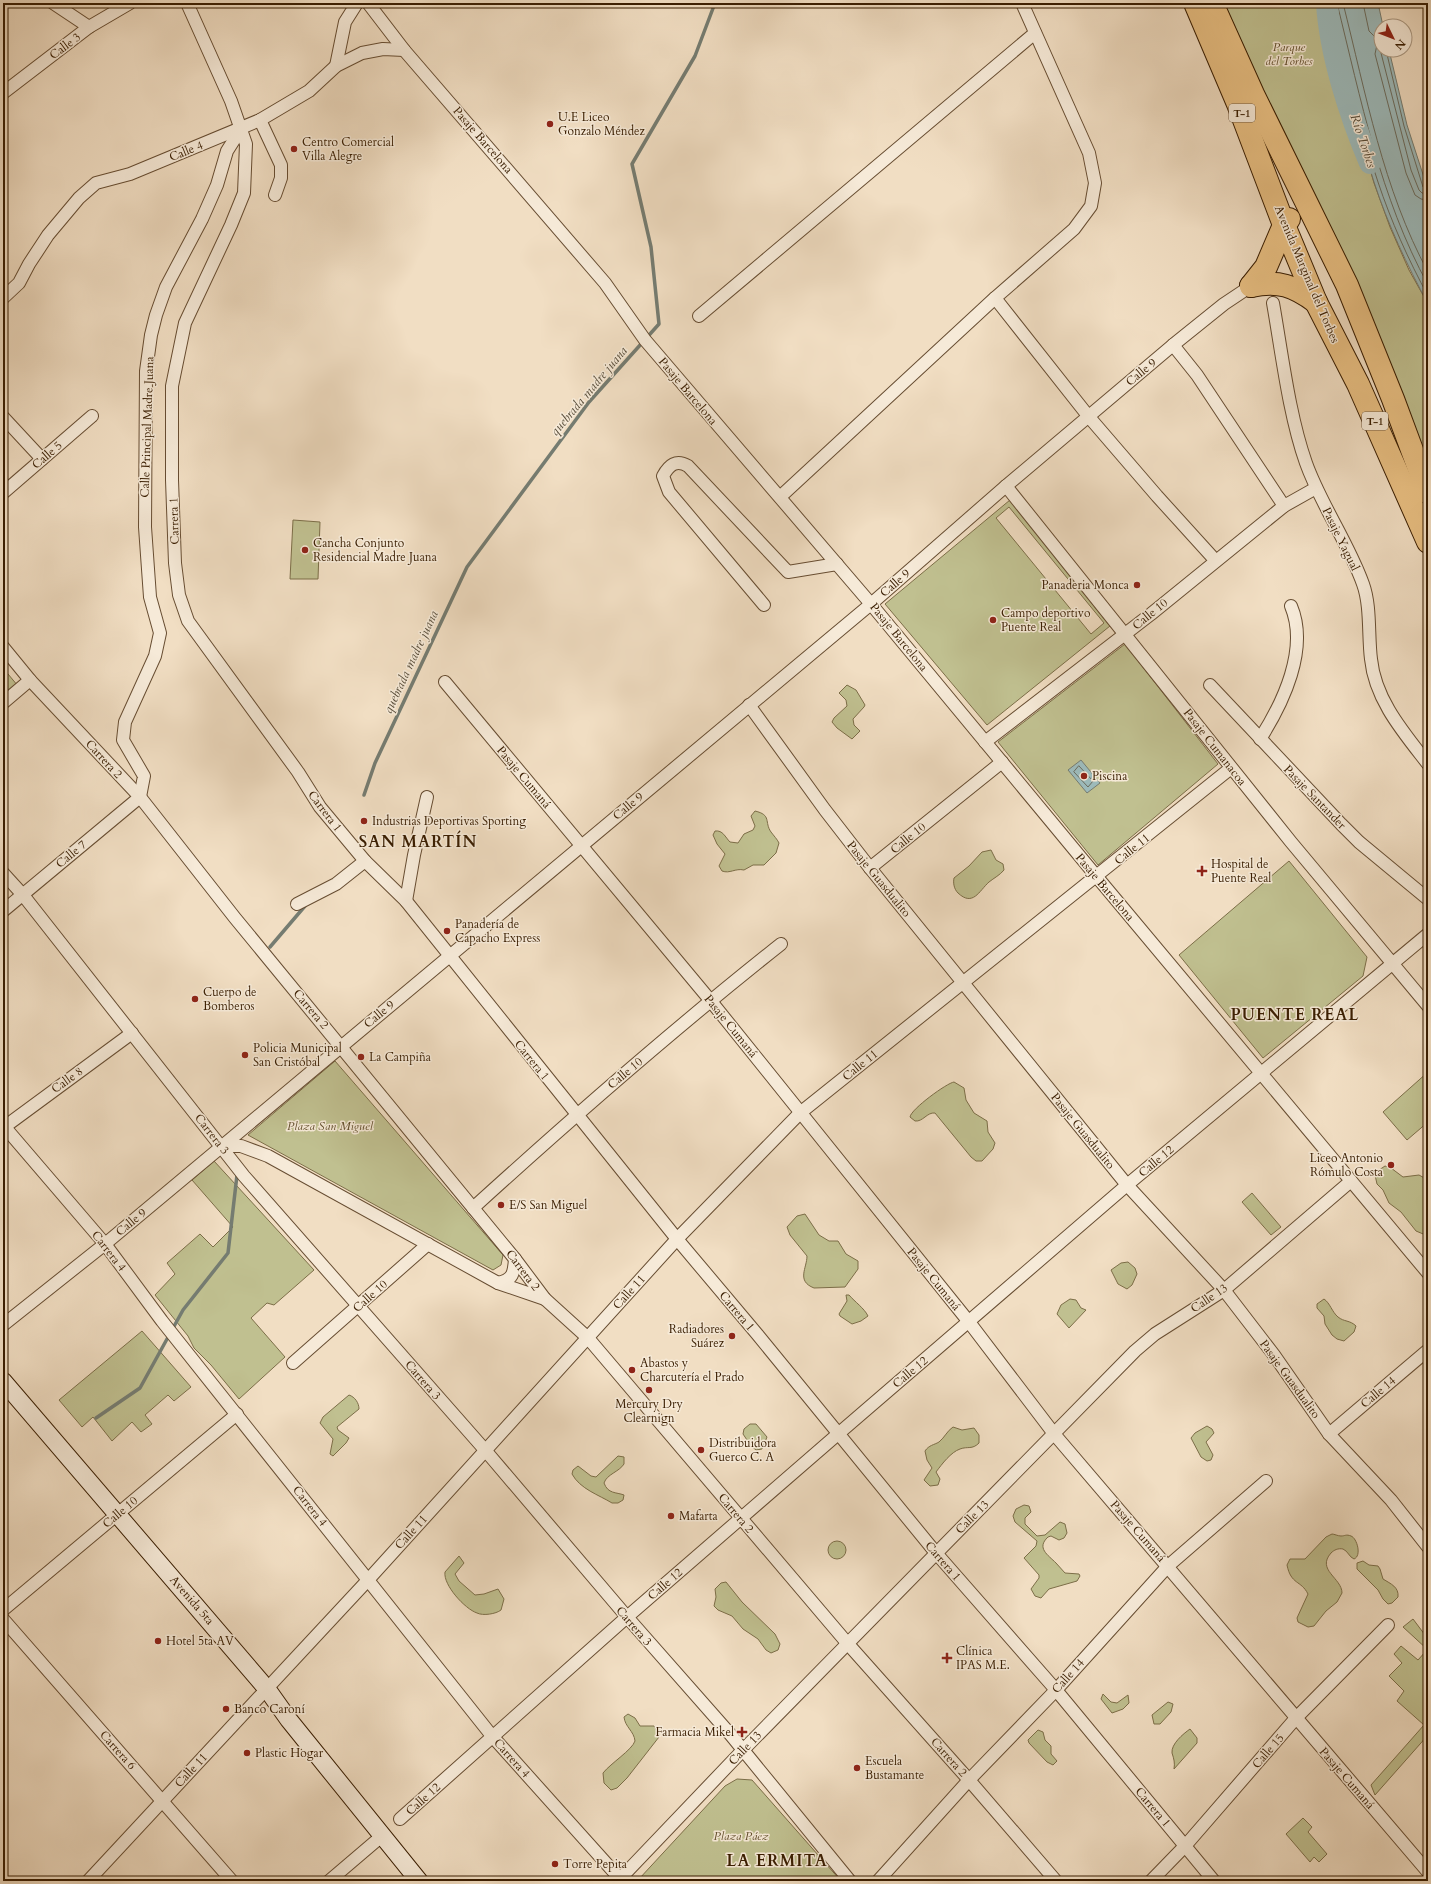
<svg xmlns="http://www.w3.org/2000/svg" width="1431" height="1884" font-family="Cardo,serif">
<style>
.green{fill:#c0c090;stroke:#7c6e48;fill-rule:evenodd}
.water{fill:#9dbbbc;stroke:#757c71}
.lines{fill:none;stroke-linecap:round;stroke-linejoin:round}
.shore{stroke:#6b6c5e;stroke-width:1}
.stream{stroke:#757c71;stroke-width:3.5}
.river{stroke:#9dbbbc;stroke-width:22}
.street-casing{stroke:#674d32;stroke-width:14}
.secondary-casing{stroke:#391d01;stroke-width:19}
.highway-casing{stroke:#391d01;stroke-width:24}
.street{stroke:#f6ead8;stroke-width:12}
.secondary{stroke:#f6ead8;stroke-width:17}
.highway{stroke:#e8bf82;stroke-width:22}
.poi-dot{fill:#8f2418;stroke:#f6ead8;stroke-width:1.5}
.labels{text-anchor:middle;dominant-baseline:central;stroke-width:3;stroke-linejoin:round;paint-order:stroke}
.shield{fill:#f6ead8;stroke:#725a42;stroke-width:1}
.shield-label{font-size:11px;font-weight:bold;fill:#391d01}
.street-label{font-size:12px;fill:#391d01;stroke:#f6ead8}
.park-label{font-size:12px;font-style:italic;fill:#624e2c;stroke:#f6ead8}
.poi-label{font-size:12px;fill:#391d01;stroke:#f6ead8;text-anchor:start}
.water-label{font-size:13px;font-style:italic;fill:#574c39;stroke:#f6ead8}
.district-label{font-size:16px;font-weight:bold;letter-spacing:1px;fill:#391d01;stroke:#f6ead8}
</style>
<rect width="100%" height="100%" fill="#f1dec3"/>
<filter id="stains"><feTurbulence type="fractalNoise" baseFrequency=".005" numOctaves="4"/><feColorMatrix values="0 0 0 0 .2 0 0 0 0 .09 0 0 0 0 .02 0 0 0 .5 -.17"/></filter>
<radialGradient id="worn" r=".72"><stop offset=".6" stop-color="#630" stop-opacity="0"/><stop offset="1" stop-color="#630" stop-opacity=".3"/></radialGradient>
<g class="green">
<path d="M1212,3H1328L1361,138L1374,183L1390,227L1409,270L1428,304V493Z"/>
<path d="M1010,500L1110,626L987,725L885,604ZM1009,507L1104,623L1091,634L996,518Z"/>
<path d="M293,520L320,522L318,579H290Z"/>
<path d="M1125,644L1218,764L1098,865L998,742Z"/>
<path d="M3,668L18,686L3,699Z"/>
<path d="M847,685L856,690L865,705L864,707L853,719L854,725L860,731L852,739L837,728L832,722L834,718L847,706L846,700L839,693Z"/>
<path d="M755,811C772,815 764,822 771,832C774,836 777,839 779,843L776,853L764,865H753L744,870C735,868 730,874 722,871L719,866L725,854L717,844L713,835L715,831C723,830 725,837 730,842L738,843L744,834L753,830L755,826L751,816Z"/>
<path d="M991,850L996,860L1003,864L1004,870C1000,875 994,878 989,882C979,891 973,907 958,893C954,889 953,883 954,878L969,866L982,852Z"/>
<path d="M1289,861L1367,957L1363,976L1263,1058L1179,955Z"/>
<path d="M335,1061L503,1255L501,1265L493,1270L248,1135Z"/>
<path d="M1428,1072V1122L1407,1140L1383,1112Z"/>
<path d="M954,1082L964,1088L966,1100L974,1113L987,1121L988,1132L995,1143L993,1149L982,1161H976L971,1157L935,1113C927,1112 923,1122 915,1121L910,1117C911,1109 947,1083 954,1082Z"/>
<path d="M214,1161L314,1270L274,1305L267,1303L251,1318L285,1357L239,1399L211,1365L194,1348L188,1336L155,1295L175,1274L167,1263L200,1234L213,1247L233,1227L192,1180Z"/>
<path d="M1385,1166L1391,1168L1403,1177L1419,1175L1428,1180V1236L1416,1231L1401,1212L1389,1203L1383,1190L1377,1184L1375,1175L1379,1170Z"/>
<path d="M1252,1193L1281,1227L1271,1235L1242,1202Z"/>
<path d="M805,1214L819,1235L829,1241H838L846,1254L858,1261V1269L845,1287L814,1288C796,1281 807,1268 807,1256L790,1235L787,1227L797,1216Z"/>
<path d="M1128,1262L1135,1268L1137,1274L1132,1285L1127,1289L1118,1284L1111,1270L1121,1263Z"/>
<path d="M846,1295H849C855,1302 864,1308 868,1316L861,1321L852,1324L840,1316L839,1314L847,1301Z"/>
<path d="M1070,1299L1076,1300L1081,1308L1086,1310L1069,1328L1057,1314L1061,1305Z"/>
<path d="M1324,1299C1330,1303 1332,1312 1338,1317C1344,1322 1350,1320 1356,1326L1354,1332L1344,1341L1337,1339L1332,1335L1325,1324L1324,1316L1317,1308V1304Z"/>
<path d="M142,1331L191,1387L174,1401L168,1395L145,1415L152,1424L141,1432L132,1422L112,1441L93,1417L82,1427L59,1400Z"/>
<path d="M349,1395C355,1397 359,1403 359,1409L337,1427L338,1430L349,1438L346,1443L333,1456L330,1454L333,1439L320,1423L323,1417Z"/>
<path d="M750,1424H756L767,1437L762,1449L756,1450L751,1446L743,1434L744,1429Z"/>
<path d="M1207,1426L1212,1429L1214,1433L1206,1442L1213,1455L1211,1460L1207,1461L1201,1457L1191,1438L1195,1433Z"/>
<path d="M953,1427L962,1430L974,1428L979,1435V1443C972,1450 968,1446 960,1449C951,1452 942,1464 936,1472L940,1479L938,1485L930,1486L924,1480L932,1468L927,1460L925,1451C929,1445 934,1445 939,1442C945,1437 947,1431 953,1427Z"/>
<path d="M618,1456L624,1457V1464C619,1472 607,1474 604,1483C608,1494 616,1492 624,1495L623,1500L618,1503H612C599,1495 580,1489 572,1474L573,1470L578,1466L591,1476L596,1477Z"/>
<path d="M1024,1505L1029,1506L1031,1512L1025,1518V1524L1037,1536L1045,1535L1060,1522L1065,1524L1067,1533L1064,1538L1059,1540L1051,1536L1048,1537C1036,1548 1048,1555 1056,1563C1059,1566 1062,1570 1065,1573L1079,1574L1080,1576L1077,1581L1049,1589L1041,1598L1035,1596L1031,1589L1039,1578V1575L1024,1558L1036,1546L1037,1541L1015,1522L1013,1516L1016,1509Z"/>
<path d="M1332,1534C1334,1534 1338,1536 1341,1536C1345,1536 1346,1534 1351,1536C1357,1538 1362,1556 1354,1559C1349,1557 1348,1551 1343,1549C1338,1548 1334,1550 1331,1553C1316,1570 1342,1578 1342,1593L1337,1602L1326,1611L1314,1626L1308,1627L1298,1622L1297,1618L1308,1594C1301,1580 1291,1585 1287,1565L1290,1559H1305L1326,1537Z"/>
<circle cx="837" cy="1550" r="9"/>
<path d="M459,1556L464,1563L455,1574L459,1581L475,1595L484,1594L498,1589L504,1599L501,1610C496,1614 483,1616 477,1613C465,1609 443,1585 445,1572Z"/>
<path d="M1363,1561L1369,1565L1378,1566L1380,1569L1383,1579C1391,1584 1399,1587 1398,1597L1392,1603L1388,1604L1383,1599L1378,1590L1357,1569V1563Z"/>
<path d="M726,1582L742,1602L775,1634L780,1644L778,1650L771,1653L766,1650L758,1639L743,1629L732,1616L718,1610L714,1606L716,1597L715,1589L721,1583Z"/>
<path d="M1413,1619L1428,1639V1650L1403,1627Z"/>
<path d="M1401,1646L1418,1660L1426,1651L1425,1655L1428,1657V1735L1375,1795L1371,1785L1424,1725L1397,1701L1404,1691L1389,1676L1402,1663L1394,1654Z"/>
<path d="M1103,1694L1111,1702L1117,1703L1128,1695L1129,1703L1123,1709L1112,1713L1101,1699Z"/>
<path d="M1168,1702L1173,1704L1171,1712L1160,1724H1154L1152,1715Z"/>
<path d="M628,1714L635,1718L640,1726H654L659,1734V1737L627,1778L617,1788L611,1790L604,1783L603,1773C611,1763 632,1750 635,1741C634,1731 625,1727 624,1717Z"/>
<path d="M1190,1729L1197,1738V1743L1174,1769C1175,1763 1174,1759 1172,1753C1171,1744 1183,1734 1190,1729Z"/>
<path d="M1038,1730L1043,1732L1045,1740L1051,1746V1754L1057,1761L1053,1765L1047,1762L1029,1743L1028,1740Z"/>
<path d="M737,1779L752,1780L841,1881H640L639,1879L725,1786Z"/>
<path d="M1303,1818L1312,1827L1308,1832L1327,1854L1319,1862L1314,1857L1310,1862L1286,1834Z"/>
</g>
<g class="water">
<path d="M1328,3H1378L1383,26H1381V50H1389L1407,125L1428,190V304C1407,265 1388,225 1374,182C1355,124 1342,63 1328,3Z"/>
<path d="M1081,760L1100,783L1087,793L1068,770Z"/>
</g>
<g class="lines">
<g class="shore">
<path d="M1332,3C1347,63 1358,124 1378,182C1391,221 1408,259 1428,296"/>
<path d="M1337,3C1361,100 1380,197 1428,285"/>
<path d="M1343,3C1366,94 1383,189 1428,272"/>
<path d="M1363,3L1369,31L1378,40L1375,54L1406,173L1415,195L1421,199L1428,200"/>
<path d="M1381,48V53L1411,170L1419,190L1422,193L1428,194"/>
<path d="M1386,50L1404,126L1423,187L1428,189"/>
<path d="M1079,766L1093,781L1088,787L1074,772Z"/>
</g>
<g class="stream">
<path d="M364,795L375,763L467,567L589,402L659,324L651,247L632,164L695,56L715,3"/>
<path d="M270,947L305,906"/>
<path d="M96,1418L140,1388L183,1310L228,1253L237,1175"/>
</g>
<path class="river" d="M1327,3C1330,54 1350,116 1370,163"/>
<defs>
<g id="street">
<path d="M53,3L89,27"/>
<path d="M187,3L231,101L246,144L244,193L231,225L185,323L172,386V480L175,563L179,595L188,621L298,772L320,807L365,861L406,901L677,1239L757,1334L936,1553L1056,1690L1214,1881"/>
<path d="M368,3L404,50L605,283L645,340L871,604L1097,877L1428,1273"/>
<path d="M1022,3L1089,153L1095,183L1091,206L1074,229L995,298L1089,417L1157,496L1215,560"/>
<path d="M336,66L345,22L357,3"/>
<path d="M3,93L89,27L130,3"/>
<path d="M260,120L281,165V178L275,195"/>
<path d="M3,298L19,283L29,264L48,235L79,198L96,183L130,174L260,120L309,91L336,66L362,53L383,49L404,50"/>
<path d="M1273,303C1282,354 1289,415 1306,463C1321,505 1348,542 1363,584C1371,606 1368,636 1371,659C1375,700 1404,733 1428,764"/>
<path d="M699,316L1035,33"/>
<path d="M1173,345L1197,375L1284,506"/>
<path d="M3,417L42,459"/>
<path d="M1006,486L1291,842L1428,1006"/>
<path d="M3,493L92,416"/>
<path d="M780,497L995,298"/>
<path d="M764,605L669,492L663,476C669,465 676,459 688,466L788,572L837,564"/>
<path d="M3,647L30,680L140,797L235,918L515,1259L545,1299L588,1338L848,1644L969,1780L1056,1881"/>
<path d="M445,682L710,1000L969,1322L1055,1435L1428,1872"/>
<path d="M1210,685L1341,824L1359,842L1428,899"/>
<path d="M3,703L30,680"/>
<path d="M749,705L825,810L870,868L1127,1185L1224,1290L1274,1355L1329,1434L1391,1500L1428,1547"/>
<path d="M1260,739C1283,703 1309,649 1291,606"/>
<path d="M985,742L1151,614L1284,506L1316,488"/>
<path d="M140,797L144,776L123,740L125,722L155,656L160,633L150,597L145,527L146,371L151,335L156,315L166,287L202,219L217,185L227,151L241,129"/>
<path d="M870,868L1002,762"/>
<path d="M3,873L23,895L244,1176L485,1450L627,1617L730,1734L850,1881"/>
<path d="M406,901L414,855L427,797"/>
<path d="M297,904L336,884L365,861"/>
<path d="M3,911L140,797"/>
<path d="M3,1125L105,1244L162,1321L492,1736L622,1881"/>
<path d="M3,1128L132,1033"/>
<path d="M222,1146H241L268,1156L498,1283L545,1299"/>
<path d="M473,1208C573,1117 675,1028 781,944"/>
<path d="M498,1283C513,1280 514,1273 515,1259"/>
<path d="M3,1325L105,1244L871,604L1006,486L1173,345L1224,304L1251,286"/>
<path d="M293,1363L428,1244"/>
<path d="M1329,1434L1428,1350"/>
<path d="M3,1610L237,1414"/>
<path d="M3,1619L232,1881"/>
<path d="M400,1819L627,1617L838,1434L1127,1185L1428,934"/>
<path d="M88,1881L368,1580L677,1239L800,1113L1231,768"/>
<path d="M329,1881L383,1835"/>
<path d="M618,1881L743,1750L1135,1351L1155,1334L1224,1290L1351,1181"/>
<path d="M878,1881L969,1780L1056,1690L1168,1566L1266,1481"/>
<path d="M1151,1881L1185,1846L1296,1718L1388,1625"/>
</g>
<path id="secondary" d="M3,1381L267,1689L289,1720L419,1881"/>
<g id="highway">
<path d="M1195,3L1238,104L1284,225L1316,302L1358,384L1428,542"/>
<path d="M1212,3L1253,94L1347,285L1393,399L1428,493"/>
<path d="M1251,286L1266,267L1284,225L1289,219"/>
<path d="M1251,286C1279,280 1294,286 1316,302"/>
</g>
</defs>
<use href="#street" class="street-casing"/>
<use href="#secondary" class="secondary-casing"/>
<use href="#highway" class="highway-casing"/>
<use href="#street" class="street"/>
<use href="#secondary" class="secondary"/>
<use href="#highway" class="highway"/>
</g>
<g class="poi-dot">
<circle cx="550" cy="124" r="4"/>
<circle cx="294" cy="149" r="4"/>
<circle cx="305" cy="550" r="4"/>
<circle cx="1137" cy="585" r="4"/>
<circle cx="993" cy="620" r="4"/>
<circle cx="1084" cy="776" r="4"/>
<circle cx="364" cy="821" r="4"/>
<path d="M1200 865h4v4h4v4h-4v4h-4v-4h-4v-4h4z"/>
<circle cx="447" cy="931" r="4"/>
<circle cx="195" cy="999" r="4"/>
<circle cx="245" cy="1055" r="4"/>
<circle cx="361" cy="1057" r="4"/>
<circle cx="1391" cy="1165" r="4"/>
<circle cx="501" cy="1205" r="4"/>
<circle cx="732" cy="1336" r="4"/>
<circle cx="632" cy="1370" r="4"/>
<circle cx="649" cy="1390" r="4"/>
<circle cx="701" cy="1450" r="4"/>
<circle cx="671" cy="1516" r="4"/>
<circle cx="158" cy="1641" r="4"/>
<path d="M945 1652h4v4h4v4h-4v4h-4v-4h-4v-4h4z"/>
<circle cx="226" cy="1709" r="4"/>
<path d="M740 1726h4v4h4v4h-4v4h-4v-4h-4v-4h4z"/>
<circle cx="247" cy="1753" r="4"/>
<circle cx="857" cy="1768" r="4"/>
<circle cx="555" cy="1864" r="4"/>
</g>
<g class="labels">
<g class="shield">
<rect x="1229" y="104" width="26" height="18" rx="3"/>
<rect x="1362" y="412" width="26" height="18" rx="3"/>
</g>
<g class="shield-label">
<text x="1242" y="113">T-1</text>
<text x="1375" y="421">T-1</text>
</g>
<g class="street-label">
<text transform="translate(65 46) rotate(-37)">Calle 3</text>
<text transform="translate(483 140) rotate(49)">Pasaje Barcelona</text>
<text transform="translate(186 151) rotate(-22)">Calle 4</text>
<text transform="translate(1307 274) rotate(67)">Avenida Marginal del Torbes</text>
<text transform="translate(1141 372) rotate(-40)">Calle 9</text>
<text transform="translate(688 391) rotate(50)">Pasaje Barcelona</text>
<text transform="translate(147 427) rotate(-88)">Calle Principal Madre Juana</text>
<text transform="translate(47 455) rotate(-41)">Calle 5</text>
<text transform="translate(174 521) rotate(-92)">Carrera 1</text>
<text transform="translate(1341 539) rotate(64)">Pasaje Yagual</text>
<text transform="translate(895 583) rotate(-41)">Calle 9</text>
<text transform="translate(1150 614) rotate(-39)">Calle 10</text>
<text transform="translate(899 637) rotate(51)">Pasaje Barcelona</text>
<text transform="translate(1215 747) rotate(52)">Pasaje Cumanacoa</text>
<text transform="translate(104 759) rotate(47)">Carrera 2</text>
<text transform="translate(524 777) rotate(50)">Pasaje Cumaná</text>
<text transform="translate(1315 797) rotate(46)">Pasaje Santander</text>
<text transform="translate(628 806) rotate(-40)">Calle 9</text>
<text transform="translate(325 811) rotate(53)">Carrera 1</text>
<text transform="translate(908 838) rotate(-39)">Calle 10</text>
<text transform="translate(1132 849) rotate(-39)">Calle 11</text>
<text transform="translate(71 854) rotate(-40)">Calle 7</text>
<text transform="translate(879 879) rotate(51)">Pasaje Guasdualito</text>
<text transform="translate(1105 887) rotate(50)">Pasaje Barcelona</text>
<text transform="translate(311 1009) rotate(50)">Carrera 2</text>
<text transform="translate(379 1014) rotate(-40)">Calle 9</text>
<text transform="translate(731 1026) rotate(51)">Pasaje Cumaná</text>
<text transform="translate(532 1060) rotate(51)">Carrera 1</text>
<text transform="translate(860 1065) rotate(-39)">Calle 11</text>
<text transform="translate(625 1073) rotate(-40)">Calle 10</text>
<text transform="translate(67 1080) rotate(-36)">Calle 8</text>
<text transform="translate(1083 1131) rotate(51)">Pasaje Guasdualito</text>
<text transform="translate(212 1134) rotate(52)">Carrera 3</text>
<text transform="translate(1156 1161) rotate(-40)">Calle 12</text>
<text transform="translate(131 1222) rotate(-40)">Calle 9</text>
<text transform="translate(109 1251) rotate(52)">Carrera 4</text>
<text transform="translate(523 1270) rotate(53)">Carrera 2</text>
<text transform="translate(934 1279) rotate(51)">Pasaje Cumaná</text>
<text transform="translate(629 1292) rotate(-48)">Calle 11</text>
<text transform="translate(370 1296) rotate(-42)">Calle 10</text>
<text transform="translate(1209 1298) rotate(-34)">Calle 13</text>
<text transform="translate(737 1311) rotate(50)">Carrera 1</text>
<text transform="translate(910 1372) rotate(-40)">Calle 12</text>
<text transform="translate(1290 1379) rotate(54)">Pasaje Guasdualito</text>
<text transform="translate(423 1380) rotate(49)">Carrera 3</text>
<text transform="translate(1378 1392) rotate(-40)">Calle 14</text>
<text transform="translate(310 1506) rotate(52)">Carrera 4</text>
<text transform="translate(120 1512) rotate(-40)">Calle 10</text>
<text transform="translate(736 1513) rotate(50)">Carrera 2</text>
<text transform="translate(972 1517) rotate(-45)">Calle 13</text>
<text transform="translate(1138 1531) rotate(49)">Pasaje Cumaná</text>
<text transform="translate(411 1532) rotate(-48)">Calle 11</text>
<text transform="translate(943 1561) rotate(49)">Carrera 1</text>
<text transform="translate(665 1584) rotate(-41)">Calle 12</text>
<text transform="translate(192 1600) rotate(49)">Avenida 5ta</text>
<text transform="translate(634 1626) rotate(49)">Carrera 3</text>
<text transform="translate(1068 1676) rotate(-48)">Calle 14</text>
<text transform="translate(745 1748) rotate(-46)">Calle 13</text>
<text transform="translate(118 1750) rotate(48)">Carrera 6</text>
<text transform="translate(1268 1751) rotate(-49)">Calle 15</text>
<text transform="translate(949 1757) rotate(48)">Carrera 2</text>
<text transform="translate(512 1758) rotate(48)">Carrera 4</text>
<text transform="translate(191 1770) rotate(-47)">Calle 11</text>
<text transform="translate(1347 1778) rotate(49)">Pasaje Cumaná</text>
<text transform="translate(423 1799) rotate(-42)">Calle 12</text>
<text transform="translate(1153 1807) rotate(50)">Carrera 1</text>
</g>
<g class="park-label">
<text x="1289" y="47">Parque<tspan x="1289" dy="14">del Torbes</tspan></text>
<text x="330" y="1126">Plaza San Miguel</text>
<text x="741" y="1836">Plaza Páez</text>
</g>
<g class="poi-label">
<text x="558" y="117">U.E Liceo<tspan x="558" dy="14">Gonzalo Méndez</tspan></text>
<text x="302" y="142">Centro Comercial<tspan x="302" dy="14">Villa Alegre</tspan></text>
<text x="313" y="543">Cancha Conjunto<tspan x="313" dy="14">Residencial Madre Juana</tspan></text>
<text x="1129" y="585" text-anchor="end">Panaderia Monca</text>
<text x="1001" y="613">Campo deportivo<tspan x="1001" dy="14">Puente Real</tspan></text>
<text x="1092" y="776">Piscina</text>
<text x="372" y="821">Industrias Deportivas Sporting</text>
<text x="1211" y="864">Hospital de<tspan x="1211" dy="14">Puente Real</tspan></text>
<text x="455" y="924">Panadería de<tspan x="455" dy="14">Capacho Express</tspan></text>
<text x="203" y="992">Cuerpo de<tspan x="203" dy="14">Bomberos</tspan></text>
<text x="253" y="1048">Policia Municipal<tspan x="253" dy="14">San Cristóbal</tspan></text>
<text x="369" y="1057">La Campiña</text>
<text x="1383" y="1158" text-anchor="end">Liceo Antonio<tspan x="1383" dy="14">Rómulo Costa</tspan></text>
<text x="509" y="1205">E/S San Miguel</text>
<text x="724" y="1329" text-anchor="end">Radiadores<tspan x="724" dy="14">Suárez</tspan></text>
<text x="640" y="1363">Abastos y<tspan x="640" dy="14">Charcutería el Prado</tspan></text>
<text x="649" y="1404" text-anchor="middle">Mercury Dry<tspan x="649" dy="14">Clearnign</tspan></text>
<text x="709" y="1443">Distribuidora<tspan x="709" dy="14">Guerco C. A</tspan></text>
<text x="679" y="1516">Mafarta</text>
<text x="166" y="1641">Hotel 5ta AV</text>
<text x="956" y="1651">Clínica<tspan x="956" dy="14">IPAS M.E.</tspan></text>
<text x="234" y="1709">Banco Caroní</text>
<text x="734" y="1732" text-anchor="end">Farmacia Mikel</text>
<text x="255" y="1753">Plastic Hogar</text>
<text x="865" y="1761">Escuela<tspan x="865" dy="14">Bustamante</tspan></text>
<text x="563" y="1864">Torre Pepita</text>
</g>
<g class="water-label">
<text transform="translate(1363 141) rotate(71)">Río Torbes</text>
<text transform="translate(589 391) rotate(-50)">quebrada madre juana</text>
<text transform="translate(411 662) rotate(-65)">quebrada madre juana</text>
</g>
<g class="district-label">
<text x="418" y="842">SAN MARTÍN</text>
<text x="1295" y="1015">PUENTE REAL</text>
<text x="777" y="1861">LA ERMITA</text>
</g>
</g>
<rect width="1431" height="1884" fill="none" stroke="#f1dec3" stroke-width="16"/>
<rect x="4" y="4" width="1423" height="1876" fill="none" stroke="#391d01" stroke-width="2"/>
<rect x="8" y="8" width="1415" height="1868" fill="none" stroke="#391d01"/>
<g transform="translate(1393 38) rotate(133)"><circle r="19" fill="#f6ead8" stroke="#aa9882"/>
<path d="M0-3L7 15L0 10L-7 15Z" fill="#8f2418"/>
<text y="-6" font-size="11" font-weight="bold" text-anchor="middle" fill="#391d01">N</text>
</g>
<rect width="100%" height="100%" filter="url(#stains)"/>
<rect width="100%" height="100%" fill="url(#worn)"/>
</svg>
